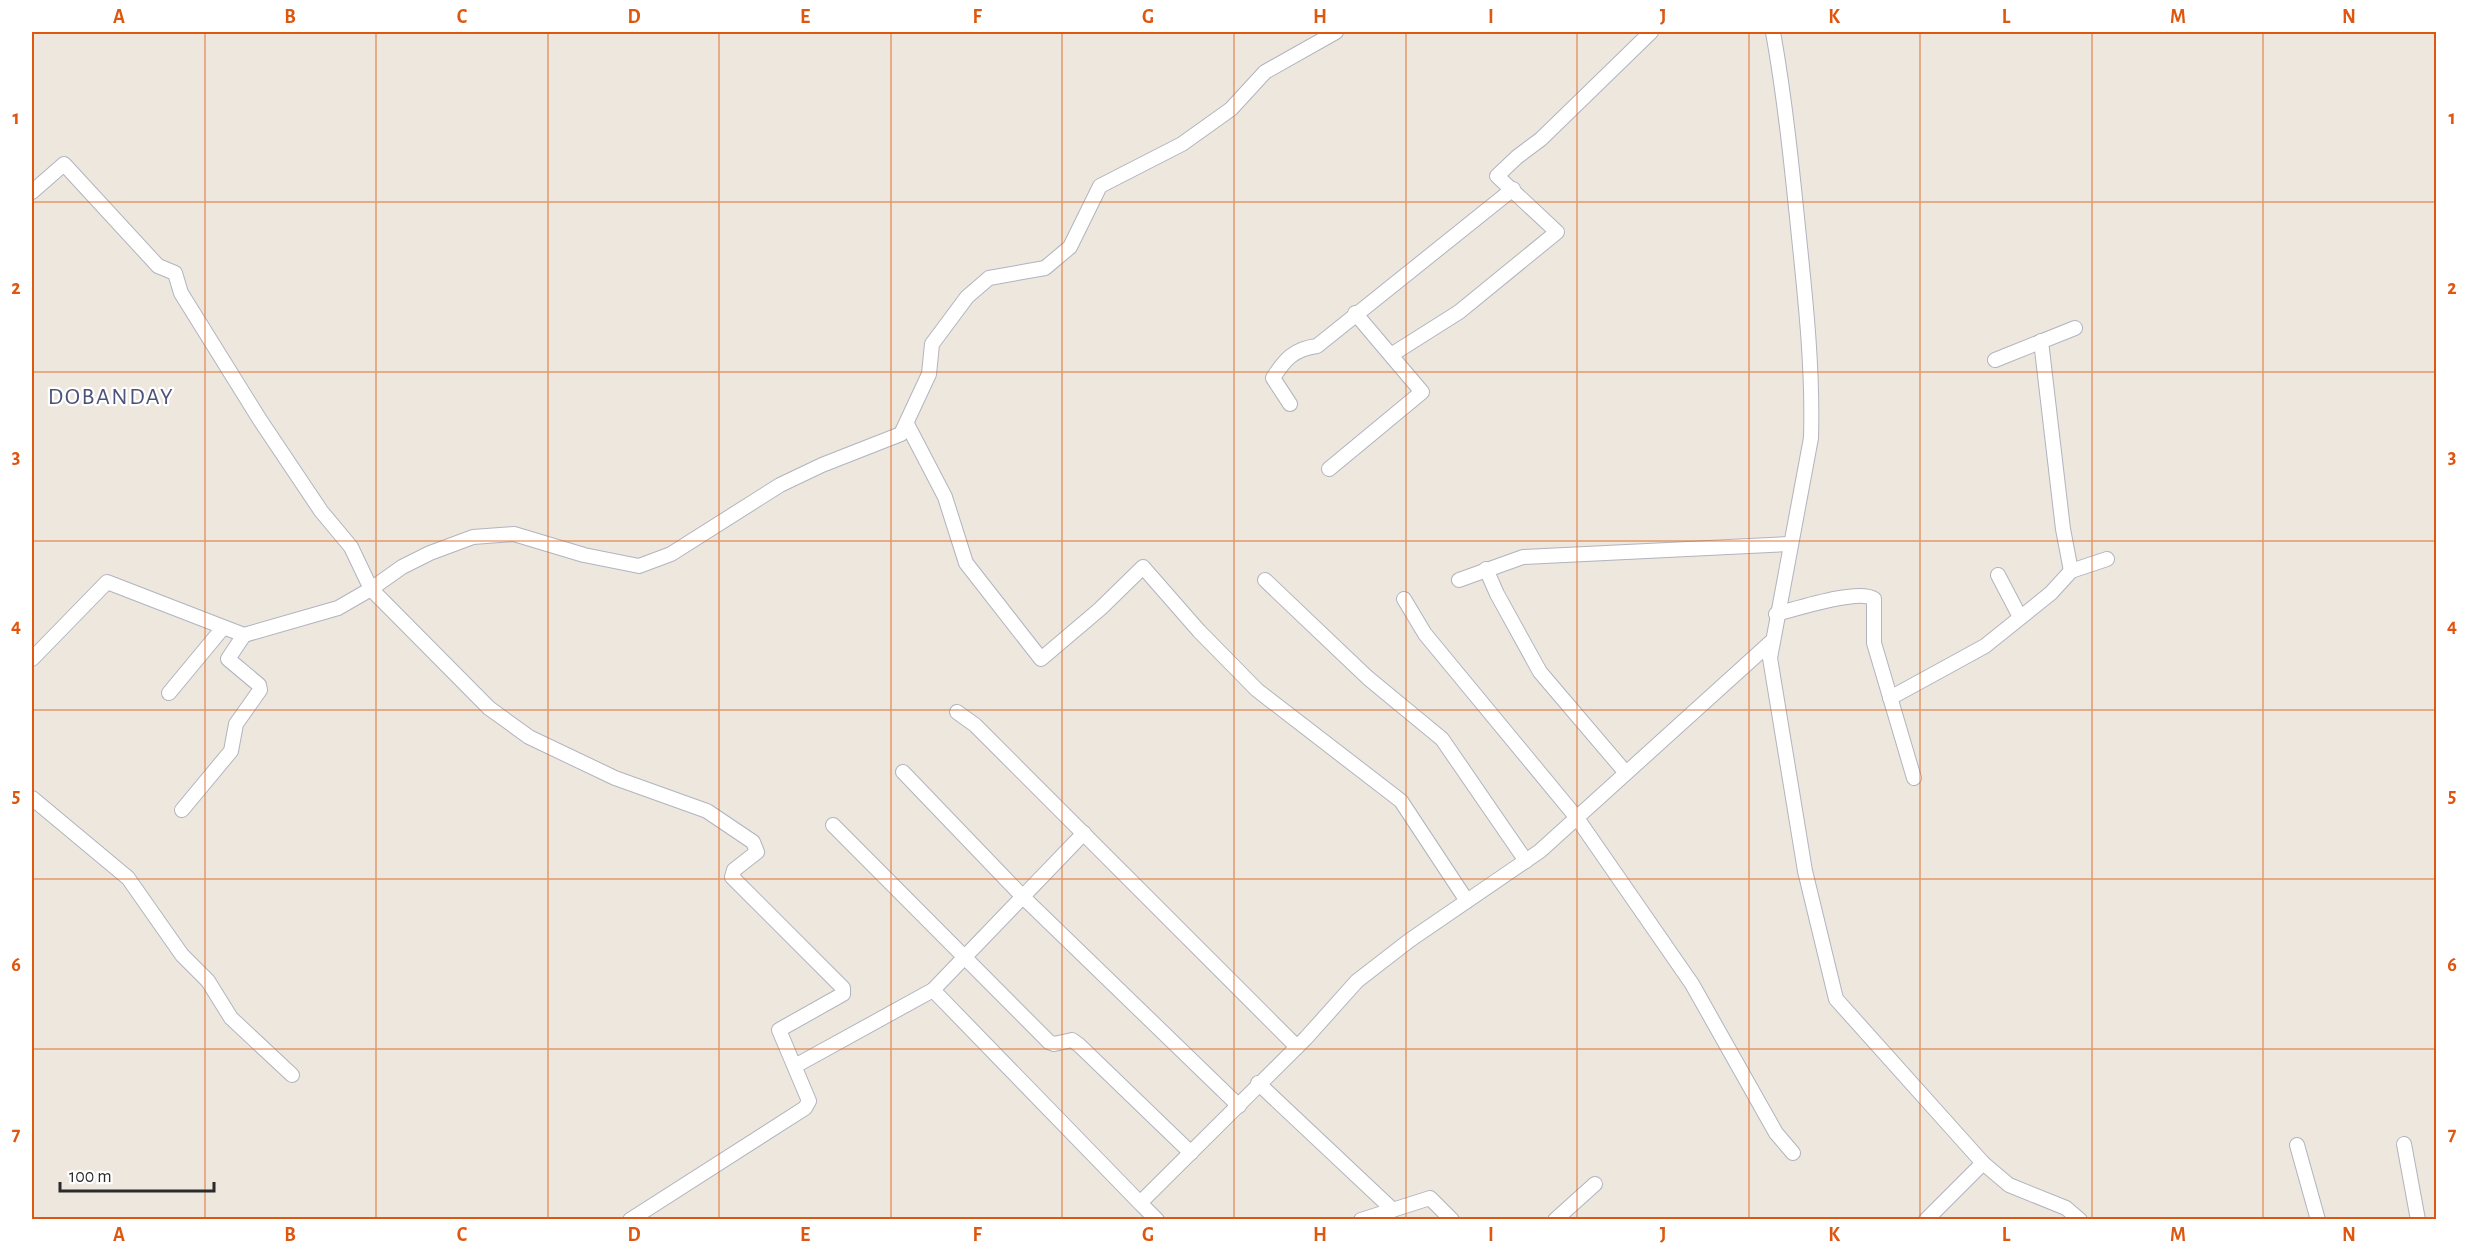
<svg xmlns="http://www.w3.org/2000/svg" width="2468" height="1251" font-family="'Alegreya Sans',sans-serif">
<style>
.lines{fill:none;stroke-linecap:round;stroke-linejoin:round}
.minor-casing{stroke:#b1b4be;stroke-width:16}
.minor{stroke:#fff;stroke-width:14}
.grid{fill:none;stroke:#df570e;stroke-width:1.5;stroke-opacity:0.55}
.labels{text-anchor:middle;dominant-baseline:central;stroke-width:4.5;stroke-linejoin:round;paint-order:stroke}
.quarter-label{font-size:24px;letter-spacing:1.5px;fill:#4d537b;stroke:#fff}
.neatline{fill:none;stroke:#df570e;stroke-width:2}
.grid-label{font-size:20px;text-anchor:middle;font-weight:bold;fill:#df570e}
</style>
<rect width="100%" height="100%" fill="#ede7de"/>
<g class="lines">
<defs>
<g id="minor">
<path d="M1773,32C1785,99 1792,168 1799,237C1806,304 1813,371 1811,438L1770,658L1805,871L1836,999L1983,1163L2009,1185L2066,1208L2080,1220"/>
<path d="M32,192L64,164L158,266L175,273L181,293L260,420L321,511L351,547L371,589L489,708L529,737L615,778L707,811L753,842L757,852L734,870L732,877L843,988V994L779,1030L809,1101L805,1108L630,1220"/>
<path d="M2041,341L2063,529L2071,571"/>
<path d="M1391,355L1459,312L1557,232L1497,176L1517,157L1541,139L1651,32"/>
<path d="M1995,360L2075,328"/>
<path d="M1290,404L1273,378C1285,359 1294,349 1317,346L1513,189"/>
<path d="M907,424L945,497L966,563L1041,659L1100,609L1143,567L1199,631L1257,690L1401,801L1467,901"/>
<path d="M1329,469L1422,392L1355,313"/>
<path d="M1486,569L1497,594L1540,672L1626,773"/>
<path d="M1998,575L2020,617"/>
<path d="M1265,580L1368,678L1442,739L1526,861"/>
<path d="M1459,580L1523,557L1790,544"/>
<path d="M1404,599L1425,634L1577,818L1692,984L1776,1133L1793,1153"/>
<path d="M1776,614C1796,609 1859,588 1874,599V643L1914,778"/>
<path d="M32,659L107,582L244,635L338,608L371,589L402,567L430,553L473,537L514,534L584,555L639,566L671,554L780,485L822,465L901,434L929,374L932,344L967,297L989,278L1045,268L1070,247L1100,186L1182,144L1231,109L1265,72L1336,32"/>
<path d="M169,693L222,629"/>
<path d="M1890,698L1985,646L2051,593L2071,571L2107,559"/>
<path d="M957,712L975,725L1297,1047"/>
<path d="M903,772L1023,897L1239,1106"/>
<path d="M32,798L128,878L182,955L208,981L231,1018L292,1075"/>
<path d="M182,810L231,751L236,724L260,690L259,685L228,659L244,635"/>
<path d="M833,825L1049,1042L1054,1044L1072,1040L1079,1045L1191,1153"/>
<path d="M933,990L1140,1203"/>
<path d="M795,1066L933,990L1084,833"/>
<path d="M1258,1083L1393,1210"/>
<path d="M2404,1144L2418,1220"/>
<path d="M2297,1145L2318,1220"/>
<path d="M1157,1220L1140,1203L1306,1038L1357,981L1410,940L1540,851L1771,642"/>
<path d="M1361,1220L1430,1198L1452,1220"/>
<path d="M1555,1220L1595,1184"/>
<path d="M1926,1220L1983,1163"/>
</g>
</defs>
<use href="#minor" class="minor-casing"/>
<use href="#minor" class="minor"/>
</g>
<path class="grid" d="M205,32V1220M376,32V1220M548,32V1220M719,32V1220M891,32V1220M1062,32V1220M1234,32V1220M1406,32V1220M1577,32V1220M1749,32V1220M1920,32V1220M2092,32V1220M2263,32V1220M32,202H2436M32,372H2436M32,541H2436M32,710H2436M32,879H2436M32,1049H2436"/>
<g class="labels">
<g class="quarter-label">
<text x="111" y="397">DOBANDAY</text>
</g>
</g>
<rect width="2468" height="1251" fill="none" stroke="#ffffff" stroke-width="66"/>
<path d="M60 1182v9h154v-9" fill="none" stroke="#2b2b2b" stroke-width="3"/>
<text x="69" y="1182" font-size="18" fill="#2b2b2b" stroke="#ffffff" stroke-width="4.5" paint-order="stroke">100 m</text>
<rect x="33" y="33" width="2402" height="1185" class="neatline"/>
<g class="grid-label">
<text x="119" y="23">A</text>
<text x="290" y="23">B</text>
<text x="462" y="23">C</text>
<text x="634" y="23">D</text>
<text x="805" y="23">E</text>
<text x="977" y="23">F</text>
<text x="1148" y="23">G</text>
<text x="1320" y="23">H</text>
<text x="1491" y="23">I</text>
<text x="1663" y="23">J</text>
<text x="1834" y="23">K</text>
<text x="2006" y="23">L</text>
<text x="2178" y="23">M</text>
<text x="2349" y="23">N</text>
<text x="16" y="124">1</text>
<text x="2452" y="124">1</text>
<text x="16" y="294">2</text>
<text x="2452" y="294">2</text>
<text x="16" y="463">3</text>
<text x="2452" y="463">3</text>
<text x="16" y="632">4</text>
<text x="2452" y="632">4</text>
<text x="16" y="802">5</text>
<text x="2452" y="802">5</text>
<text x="16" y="971">6</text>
<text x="2452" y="971">6</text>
<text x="16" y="1140">7</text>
<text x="2452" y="1140">7</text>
<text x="119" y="1241">A</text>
<text x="290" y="1241">B</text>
<text x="462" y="1241">C</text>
<text x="634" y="1241">D</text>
<text x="805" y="1241">E</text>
<text x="977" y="1241">F</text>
<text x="1148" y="1241">G</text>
<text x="1320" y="1241">H</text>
<text x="1491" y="1241">I</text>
<text x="1663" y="1241">J</text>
<text x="1834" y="1241">K</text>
<text x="2006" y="1241">L</text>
<text x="2178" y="1241">M</text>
<text x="2349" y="1241">N</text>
</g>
</svg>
